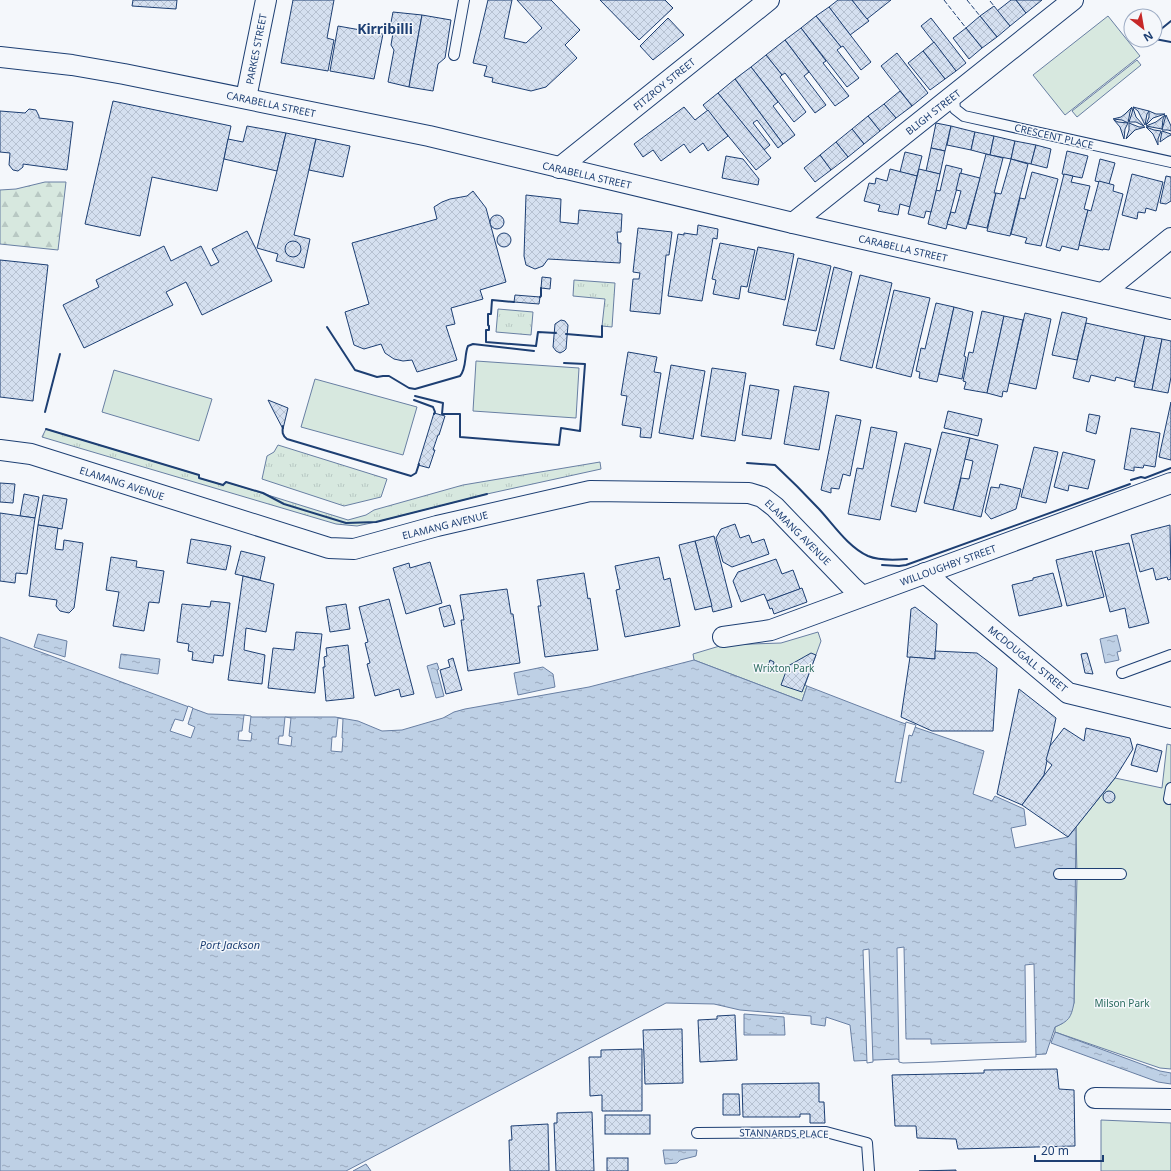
<svg xmlns="http://www.w3.org/2000/svg" width="1171" height="1171" font-family="'Noto Sans',sans-serif">
<style>
.grass{fill:url(#grass-tufts);stroke:#687fa3}
.forest{fill:url(#forest-firs);stroke:#687fa3}
.park{fill:#d7e8df;stroke:#687fa3}
.water{fill:url(#water-ripples);stroke:#687fa3}
.pier{fill:#f4f7fb;stroke:#687fa3}
.building{fill:url(#building-cross-hatch);stroke:#1d3f73}
.lines{fill:none;stroke-linecap:round;stroke-linejoin:round}
.lane-casing{stroke:#1d3f73;stroke-width:12}
.street-casing{stroke:#1d3f73;stroke-width:22}
.lane{stroke:#f4f7fb;stroke-width:10}
.street{stroke:#f4f7fb;stroke-width:20}
.fence{stroke:#1d3f73;stroke-width:1;stroke-dasharray:5 2;stroke-linecap:butt}
.wall{stroke:#1d3f73;stroke-width:2}
.labels{text-anchor:middle;dominant-baseline:central;stroke-width:3;stroke-linejoin:round;paint-order:stroke}
.street-label{font-size:10px;fill:#1d3f73;stroke:#f4f7fb}
.park-label{font-size:10px;fill:#2c6c60;stroke:#f4f7fb}
.water-label{font-size:11px;font-style:italic;fill:#1d3f73;stroke:#f4f7fb}
.district-label{font-size:14px;font-weight:bold;fill:#1d3f73;stroke:#f4f7fb}
</style>
<defs>
<pattern id="grass-tufts" width="24" height="20" patternUnits="userSpaceOnUse"><rect width="24" height="20" fill="#d7e8df"/><path d="M3 7l-1-3M5 7V3M7 7l1-3M15 17l-1-3M17 17v-4M19 17l1-3" fill="none" stroke="#b8c8c3"/></pattern>
<pattern id="forest-firs" width="22" height="20" patternUnits="userSpaceOnUse"><rect width="22" height="20" fill="#d7e8df"/><path d="M5 1l3.5 6h-7zM16 11l3.5 6h-7z" fill="#b8c8c3"/></pattern>
<pattern id="water-ripples" width="26" height="14" patternUnits="userSpaceOnUse"><rect width="26" height="14" fill="#bed0e5"/><path d="M2 4q2-2 4 0t4 0M15 11q2-2 4 0t4 0" fill="none" stroke="#9aaabe"/></pattern>
<pattern id="building-cross-hatch" width="8" height="8" patternUnits="userSpaceOnUse"><rect width="8" height="8" fill="#d5e0f0"/><path d="M0 0l8 8M0 8l8-8" fill="none" stroke="#b6c1d1"/></pattern>
</defs>
<rect width="100%" height="100%" fill="#f4f7fb"/>
<g class="grass">
<path d="M574,280L615,283L612,327L602,326L605,299L573,296Z"/>
<path d="M498,309L533,312L531,335L496,332Z"/>
<path d="M46,429L199,475V478L223,485L226,482L348,520L366,515L374,510L463,485L600,462L601,469L487,494L376,522L357,526L336,524L42,437Z"/>
<path d="M278,445L387,479L381,497L344,506L262,479L267,456L274,452Z"/>
</g>
<path class="forest" d="M45,182H66L58,250L0,244V190L16,189Z"/>
<g class="park">
<path d="M1108,16L1140,56L1065,115L1033,75Z"/>
<path d="M1137,60L1141,65L1077,117L1072,111Z"/>
<path d="M476,361L579,368L576,418L473,411Z"/>
<path d="M114,370L212,399L199,441L102,412Z"/>
<path d="M315,379L417,407L403,455L301,427Z"/>
<path d="M818,632L821,641L805,685L807,686L802,701L694,660L693,654L723,645L781,643Z"/>
<path d="M1167,744L1171,745V1069L1160,1068L1055,1032V1027L1063,1023L1074,1003L1077,877L1076,827L1115,778L1162,788Z"/>
<path d="M1101,1120L1171,1123V1171H1101Z"/>
</g>
<g class="water">
<path d="M38,634L67,641L65,657L34,647Z"/>
<path d="M1117,635L1121,651L1117,652L1119,660L1105,663L1100,639Z"/>
<path d="M0,637L208,714L244,715L252,717H335L358,721L382,731L402,730L443,718L454,712L465,709L589,687L694,660L802,701L807,686L900,722L984,751L973,794L992,801L995,796L1024,809L1026,825L1011,828L1015,848L1068,837L1076,827L1074,1003C1071,1018 1069,1021 1055,1027L1046,1054L934,1060L903,1061L897,1059L854,1061L850,1025L826,1017L825,1026L811,1024V1016L740,1010L714,1004L666,1003L346,1171H0Z"/>
<path d="M121,654L160,659L158,674L119,668Z"/>
<path d="M437,663L439,669L437,670L444,696L436,698L427,666Z"/>
<path d="M543,667L553,674L555,687L518,695L514,673Z"/>
<path d="M744,1014L784,1017L785,1035H744Z"/>
<path d="M1055,1032L1160,1071L1171,1073V1084L1158,1082L1051,1043Z"/>
<path d="M663,1150H697L696,1156L680,1160L677,1163L665,1164Z"/>
<path d="M366,1164L371,1171H353Z"/>
</g>
<g class="pier">
<path d="M188,706L193,708L188,724L195,727L191,738L170,731L175,719L183,721Z"/>
<path d="M244,715L251,716L249,732L252,733L251,741L238,740L239,731H242Z"/>
<path d="M285,717L291,718L289,736L292,737L291,746L278,744L279,736H283Z"/>
<path d="M338,718L343,719L342,738H343L342,752L331,751L332,737H336Z"/>
<path d="M906,722L916,725L912,736L909,735L901,783L895,782Z"/>
<path d="M904,947L906,1039H931V1044L1026,1042L1025,965L1034,964L1036,1057L934,1062L903,1063L899,1062L897,948Z"/>
<path d="M869,949L873,1062L867,1063L863,950Z"/>
</g>
<g class="building">
<path d="M133,0H177L176,9L132,6Z"/>
<path d="M293,0H334L327,38L334,40L328,71L281,63Z"/>
<path d="M488,0H512L504,38L526,43L542,28L517,0H551L580,30L565,45L577,58L546,87L531,91L492,82L493,78L484,76L487,66L473,63Z"/>
<path d="M600,0H665L673,8L639,40Z"/>
<path d="M838,0H852L869,21L850,35L829,7Z"/>
<path d="M852,0H891L867,19Z"/>
<path d="M1011,0H1016L1026,13L1010,26L997,11Z"/>
<path d="M1016,0H1042L1026,13Z"/>
<path d="M994,6L1010,26L997,37L980,16Z"/>
<path d="M829,7L871,62L861,70L843,46L841,47L816,16Z"/>
<path d="M393,12L422,15L409,87L388,82L394,50L391,45L393,33H389Z"/>
<path d="M422,15L451,20L445,58L438,64L433,91L409,87Z"/>
<path d="M816,16L841,47L837,50L859,78L847,87L801,28Z"/>
<path d="M980,16L997,37L982,48L966,28Z"/>
<path d="M668,18L684,35L653,60L640,46Z"/>
<path d="M931,18L966,63L956,71L921,26Z"/>
<path d="M338,26L383,34L374,79L330,71Z"/>
<path d="M801,28L826,61L823,63L849,96L835,106L785,40Z"/>
<path d="M966,28L982,48L969,59L953,38Z"/>
<path d="M785,40L809,72L804,76L826,105L815,113L785,73L782,75L766,55Z"/>
<path d="M934,42L956,71L945,79L923,51Z"/>
<path d="M923,51L945,79L930,90L908,63Z"/>
<path d="M897,53L928,93L912,106L881,66Z"/>
<path d="M766,55L782,75L780,77L806,112L794,122L751,67Z"/>
<path d="M751,67L778,102L773,106L795,135L783,144L735,79Z"/>
<path d="M735,79L783,144L778,148L757,120L753,123L770,145L764,150L718,93Z"/>
<path d="M900,91L912,106L896,118L884,104Z"/>
<path d="M718,93L771,158L756,170L703,105Z"/>
<path d="M113,101L231,126L217,191L152,177L140,236L85,224Z"/>
<path d="M884,104L896,118L880,131L868,116Z"/>
<path d="M684,107L695,120L708,110L728,136L708,151L703,143L690,153L684,144L661,161L653,150L643,157L634,144Z"/>
<path d="M1132,107L1130,112L1128,123L1122,120L1113,119L1121,117L1125,114Z"/>
<path d="M1133,107L1149,111L1147,114L1145,125L1138,111Z"/>
<path d="M1133,108L1136,117L1144,126L1136,122H1129L1132,113Z"/>
<path d="M29,109L36,110L39,116V118L73,122L67,170L23,164V167L18,171L13,170L9,165L10,153L0,152V111L25,113Z"/>
<path d="M1149,111L1156,114H1165L1153,118L1146,125L1149,117Z"/>
<path d="M1165,115L1163,119L1162,129L1146,126L1156,122Z"/>
<path d="M1166,115L1171,126V131L1168,130H1162Z"/>
<path d="M868,116L880,131L864,144L852,129Z"/>
<path d="M1114,120L1118,122L1128,123L1125,129L1124,139L1120,127Z"/>
<path d="M936,123L951,126L945,151L931,148Z"/>
<path d="M1129,123L1139,127H1145L1135,130L1126,139L1129,130Z"/>
<path d="M247,126L286,133L277,171L224,159L228,139L243,142Z"/>
<path d="M951,126L975,132L971,150L947,145Z"/>
<path d="M1146,127L1154,130L1161,131L1158,139V145L1153,134Z"/>
<path d="M852,129L864,144L848,157L836,142Z"/>
<path d="M1162,131L1171,134V135L1167,137L1160,142Z"/>
<path d="M975,132L994,136L990,155L971,150Z"/>
<path d="M286,133L316,139L294,235L310,239L304,268L276,261L278,254L257,248L277,171Z"/>
<path d="M994,136L1015,141L1011,159L990,155Z"/>
<path d="M316,139L350,146L343,177L309,170Z"/>
<path d="M1015,141L1036,145L1031,164L1011,159Z"/>
<path d="M836,142L848,157L831,170L820,155Z"/>
<path d="M1036,145L1051,149L1047,168L1031,164Z"/>
<path d="M931,148L945,151L940,174L926,171Z"/>
<path d="M1067,151L1088,156L1082,178L1062,174Z"/>
<path d="M905,152L922,156L917,176L900,172Z"/>
<path d="M986,154L1003,158L994,193H996L987,228L968,224Z"/>
<path d="M820,155L831,170L815,182L804,168Z"/>
<path d="M726,156L743,159L759,179L758,185L722,178Z"/>
<path d="M1011,159L1028,164L1010,236L987,231L996,193L1001,194Z"/>
<path d="M1100,159L1115,163L1109,184L1095,181Z"/>
<path d="M946,165L962,169L946,229L928,224L936,190L940,191Z"/>
<path d="M890,169L917,176L910,207L900,204L898,215L878,211L880,205L864,201L869,183L875,184L876,178L887,181Z"/>
<path d="M919,169L940,174L931,212L926,211L924,218L908,214Z"/>
<path d="M1032,172L1058,179L1041,246L1025,243L1027,238L1011,234L1020,198L1025,199Z"/>
<path d="M960,173L980,178L966,229L947,224L951,212L955,213L961,191L956,190Z"/>
<path d="M1064,174L1073,176L1071,182L1090,186L1084,209L1088,210L1078,250L1062,246L1060,251L1046,247Z"/>
<path d="M1132,174L1163,182L1156,211L1146,208L1145,213L1138,212L1137,219L1122,215Z"/>
<path d="M1166,176L1171,177V201L1166,204L1160,203Z"/>
<path d="M1099,181L1114,185L1113,191L1123,194L1109,250L1103,249V250L1079,245L1088,210L1091,211Z"/>
<path d="M473,191L486,208L506,282L480,290L483,299L451,308L455,324L446,326L457,360L417,372L412,360L403,361L394,359L385,353L381,344L364,349L354,345L345,312L369,304L352,243L437,219L434,207L442,202L450,199L467,196Z"/>
<path d="M526,195L561,199L560,222L578,224L579,210L622,214L621,232H617L618,243H621L620,263L548,259L543,266L535,269L526,265L524,256Z"/>
<circle cx="497" cy="222" r="7"/>
<path d="M698,225L718,229L717,239L713,238L702,301L668,296L678,234L684,235V233L697,235Z"/>
<path d="M638,228L672,232L669,255H666L660,314L630,311L633,279H639L640,273L633,272Z"/>
<path d="M247,231L272,281L202,315L186,282L166,292L173,305L84,348L63,305L99,287L96,280L164,246L171,261L201,246L211,266L219,262L212,249Z"/>
<circle cx="504" cy="240" r="7"/>
<circle cx="293" cy="249" r="8"/>
<path d="M720,243L755,250L747,287L741,286L739,299L713,294L716,280L712,279Z"/>
<path d="M758,247L794,254L785,300L748,292Z"/>
<path d="M798,258L831,266L816,331L783,325Z"/>
<path d="M0,260L48,265L33,401L0,397Z"/>
<path d="M834,267L852,272L834,349L816,345Z"/>
<path d="M860,275L892,283L872,368L840,360Z"/>
<path d="M542,277L551,278L550,289L541,288Z"/>
<path d="M894,290L930,298L911,377L876,368Z"/>
<path d="M515,295L540,297L539,304L514,302Z"/>
<path d="M936,303L954,307L937,382L919,378L920,372L916,371L921,348L925,349Z"/>
<path d="M954,307L973,312L964,356L966,357L962,379L939,374Z"/>
<path d="M982,311L1004,316L987,393L964,389L966,382L963,381L969,352L973,353Z"/>
<path d="M1062,312L1087,318L1077,360L1052,355Z"/>
<path d="M1025,313L1051,319L1036,389L1009,383Z"/>
<path d="M1004,316L1023,320L1007,392L1003,391L1002,397L987,393Z"/>
<path d="M561,320L565,321L568,325L566,349L564,351L560,353L556,351L553,347L555,324Z"/>
<path d="M1086,323L1145,336L1135,382L1116,377L1115,381L1091,375L1089,382L1073,378Z"/>
<path d="M1145,336L1162,339L1152,390L1134,387Z"/>
<path d="M1162,339L1171,341V377L1168,393L1152,390Z"/>
<path d="M628,352L657,357L654,372L661,373L651,438L640,437L641,428L622,425L627,396L621,395Z"/>
<path d="M671,365L705,371L693,439L659,433Z"/>
<path d="M712,368L746,373L735,441L701,436Z"/>
<path d="M750,385L779,390L771,439L742,435Z"/>
<path d="M794,386L829,392L819,450L784,444Z"/>
<path d="M268,400L288,408L283,429L273,410Z"/>
<path d="M1171,402V460L1159,457Z"/>
<path d="M948,411L982,419L978,436L944,428Z"/>
<path d="M434,413L445,416L439,435H438L433,450H435L429,468L418,465Z"/>
<path d="M1089,414L1100,416L1096,434L1086,431Z"/>
<path d="M836,415L861,420L850,476L843,474L839,489L831,488V493L821,490Z"/>
<path d="M871,427L897,432L880,520L848,514L857,468L863,469Z"/>
<path d="M1131,428L1160,433L1155,467L1144,465L1143,468L1134,467V471L1124,469Z"/>
<path d="M942,432L970,438L953,510L924,503Z"/>
<path d="M970,438L998,445L981,517L953,510L961,478L969,479L973,461L965,459Z"/>
<path d="M905,443L931,449L916,512L891,506Z"/>
<path d="M1034,447L1058,452L1046,503L1021,497Z"/>
<path d="M1063,452L1095,460L1088,489L1069,485L1068,491L1054,487Z"/>
<path d="M0,483L15,484L13,503L0,502Z"/>
<path d="M1000,484L1021,489L1016,509L991,519L985,512L991,487L999,488Z"/>
<path d="M24,494L39,497L35,518L20,516Z"/>
<path d="M43,495L67,499L62,529L38,525Z"/>
<path d="M0,513L35,518L27,574L16,573L15,583L0,581Z"/>
<path d="M735,524L740,538L749,535L752,543L764,539L769,554L732,567L723,562L716,538L721,529Z"/>
<path d="M38,525L58,528L55,549L63,550L64,540L83,543L74,608L69,613L60,611L56,606L57,600L29,596Z"/>
<path d="M1170,525L1171,579L1168,580L1167,577L1156,580L1153,568L1140,572L1131,535Z"/>
<path d="M714,536L732,607L713,612L695,541Z"/>
<path d="M191,539L231,546L226,570L187,563Z"/>
<path d="M695,541L712,606L695,610L679,545Z"/>
<path d="M1129,543L1149,623L1129,628L1125,608L1110,612L1095,551Z"/>
<path d="M241,551L265,557L260,580L235,574Z"/>
<path d="M1092,551L1104,597L1067,606L1056,560Z"/>
<path d="M111,557L137,561L136,567L164,571L159,603L149,602L144,631L113,626L119,592L106,590Z"/>
<path d="M659,557L664,580L670,578L680,626L625,637L616,590L620,589L615,566Z"/>
<path d="M776,559L782,574L793,570L800,589L767,601L764,594L741,602L733,581L738,572Z"/>
<path d="M430,562L442,603L406,614L393,568L409,563L410,568Z"/>
<path d="M584,573L588,599L590,598L598,650L545,657L538,606H541L537,580Z"/>
<path d="M1053,573L1062,606L1019,616L1012,585L1033,580V578Z"/>
<path d="M243,576L274,584L266,632L246,628L244,650L265,655L262,684L228,680Z"/>
<path d="M802,588L807,602L774,614L772,608L770,609L767,601Z"/>
<path d="M507,589L511,614H513L520,663L468,671L461,620H464L460,595Z"/>
<path d="M389,599L414,694L401,697L399,689L375,696L367,664L370,663L365,643L368,642L359,607Z"/>
<path d="M211,601L230,603L223,656L214,655L213,663L192,660L193,652L188,651L189,644L177,642L182,604L210,607Z"/>
<path d="M346,604L350,629L330,632L326,607Z"/>
<path d="M450,605L455,624L444,627L439,608Z"/>
<path d="M915,607L937,624L935,659L907,657L911,609Z"/>
<path d="M296,632L322,634L315,693L268,688L273,648L294,650Z"/>
<path d="M348,645L354,698L326,701L323,667H325L324,657L327,656L326,648Z"/>
<path d="M935,651L977,653L997,668L993,731H932L901,717L910,657L935,659Z"/>
<path d="M811,653L816,655L802,692L781,685L788,666Z"/>
<path d="M1087,653L1093,674L1085,673L1081,654Z"/>
<path d="M453,658L462,690L446,694L440,670L450,667L448,660Z"/>
<path d="M770,660L774,662L772,670L767,668Z"/>
<path d="M1019,689L1056,718L1044,775L1022,805L997,794Z"/>
<path d="M1064,728L1084,741L1086,728L1130,738L1133,749L1115,778L1068,837L1022,805L1052,765L1046,760L1050,746Z"/>
<path d="M1137,744L1162,751L1157,772L1131,765Z"/>
<circle cx="1109" cy="797" r="6"/>
<path d="M735,1015L737,1060L700,1062L698,1020L717,1019V1016Z"/>
<path d="M682,1029L683,1083L645,1084L643,1030Z"/>
<path d="M642,1049V1111H602V1095L590,1096L589,1057H601V1050Z"/>
<path d="M1057,1069L1059,1089L1074,1090L1075,1146L958,1149L956,1139L917,1138L916,1126H895L892,1075L984,1073V1070Z"/>
<path d="M819,1083V1102H824L825,1123H810V1114H800V1117H743L742,1084Z"/>
<path d="M723,1094H739L740,1115H723Z"/>
<path d="M592,1112L594,1171H556L554,1123H557V1113Z"/>
<rect x="605" y="1115" width="45" height="19"/>
<path d="M548,1124L549,1171H510L509,1140H512L511,1126Z"/>
<rect x="607" y="1158" width="21" height="13"/>
<path d="M956,1170V1171H919Z"/>
</g>
<g class="lines">
<defs>
<g id="lane">
<path d="M454,55L464,0"/>
<path d="M956,95L954,99L955,109L964,116L1171,162"/>
<path d="M1122,673L1171,655"/>
<path d="M1169,799L1171,788"/>
<path d="M1059,874H1121"/>
<path d="M697,1133L826,1132L867,1143L869,1171"/>
</g>
<g id="street">
<path d="M0,57L72,65L124,74L429,136L793,223L1171,309"/>
<path d="M246,98L266,0"/>
<path d="M559,168L769,0"/>
<path d="M793,223L1073,0"/>
<path d="M1103,293L1171,238"/>
<path d="M0,450L31,454L329,548L354,549L437,526L590,491L749,493L762,497L775,507L852,587L862,596"/>
<path d="M925,573L1068,693L1171,718"/>
<path d="M723,637L771,630L1171,483"/>
<path d="M1095,1098L1171,1099"/>
</g>
</defs>
<use href="#lane" class="lane-casing"/>
<use href="#street" class="street-casing"/>
<use href="#lane" class="lane"/>
<use href="#street" class="street"/>
<g class="fence">
<path d="M944,0L966,28"/>
<path d="M967,0L980,16"/>
<path d="M990,1L994,6"/>
</g>
<g class="wall">
<path d="M1155,34L1171,21"/>
<path d="M1155,39L1171,42"/>
<path d="M540,297L541,296V288"/>
<path d="M514,302L492,300L491,314H488V325L489,326V330H486V342L536,346L538,332L556,333"/>
<path d="M327,327L355,370L377,377L383,376H389L409,388L415,389L460,376C467,368 464,355 468,346L473,344L534,351"/>
<path d="M566,334L602,337V326"/>
<path d="M415,396L443,403L442,414H460V437L559,445L561,428L580,431L585,364L564,363"/>
<path d="M414,400L433,407L435,412L434,414"/>
<path d="M45,412L60,354"/>
<path d="M283,426C282,432 282,435 287,439L411,476L416,473L419,464"/>
<path d="M46,429L199,475V478L223,485L226,482L263,493L284,504L346,523L376,522L487,494"/>
<path d="M747,463L775,465C790,479 805,494 819,509C833,524 848,547 868,556C880,561 895,560 907,559"/>
<path d="M1131,480L1141,477L1145,478L1171,468"/>
<path d="M882,565L899,566L906,565L1130,484"/>
</g>
</g>
<g class="labels">
<g class="street-label">
<text transform="translate(256 49) rotate(-79)">PARKES STREET</text>
<text transform="translate(664 84) rotate(-39)">FITZROY STREET</text>
<text transform="translate(271 104) rotate(12)">CARABELLA STREET</text>
<text transform="translate(933 112) rotate(-38)">BLIGH STREET</text>
<text transform="translate(1054 136) rotate(13)">CRESCENT PLACE</text>
<text transform="translate(587 175) rotate(13)">CARABELLA STREET</text>
<text transform="translate(903 248) rotate(13)">CARABELLA STREET</text>
<text transform="translate(122 483) rotate(18)">ELAMANG AVENUE</text>
<text transform="translate(445 525) rotate(-14)">ELAMANG AVENUE</text>
<text transform="translate(798 532) rotate(45)">ELAMANG AVENUE</text>
<text transform="translate(948 565) rotate(-20)">WILLOUGHBY STREET</text>
<text transform="translate(1028 659) rotate(39)">MCDOUGALL STREET</text>
<text transform="translate(784 1133) rotate(1)">STANNARDS PLACE</text>
</g>
<g class="park-label">
<text x="784" y="668">Wrixton Park</text>
<text x="1122" y="1003">Milson Park</text>
</g>
<g class="water-label">
<text x="230" y="944">Port Jackson</text>
</g>
<g class="district-label">
<text x="385" y="28">Kirribilli</text>
</g>
</g>
<g transform="translate(1143 28) rotate(149)"><circle r="19" fill="#f4f7fb" stroke="#9eadc5"/>
<path d="M0-3L7 15L0 10L-7 15Z" fill="#c62828"/>
<text y="-6" font-size="11" font-weight="bold" text-anchor="middle" fill="#1d3f73">N</text>
</g>
<path d="M1035 1155v6h68v-6" fill="none" stroke="#1d3f73" stroke-width="2"/>
<text x="1041" y="1155" font-size="12" fill="#1d3f73" stroke="#f4f7fb" stroke-width="3" paint-order="stroke">20 m</text>
</svg>
